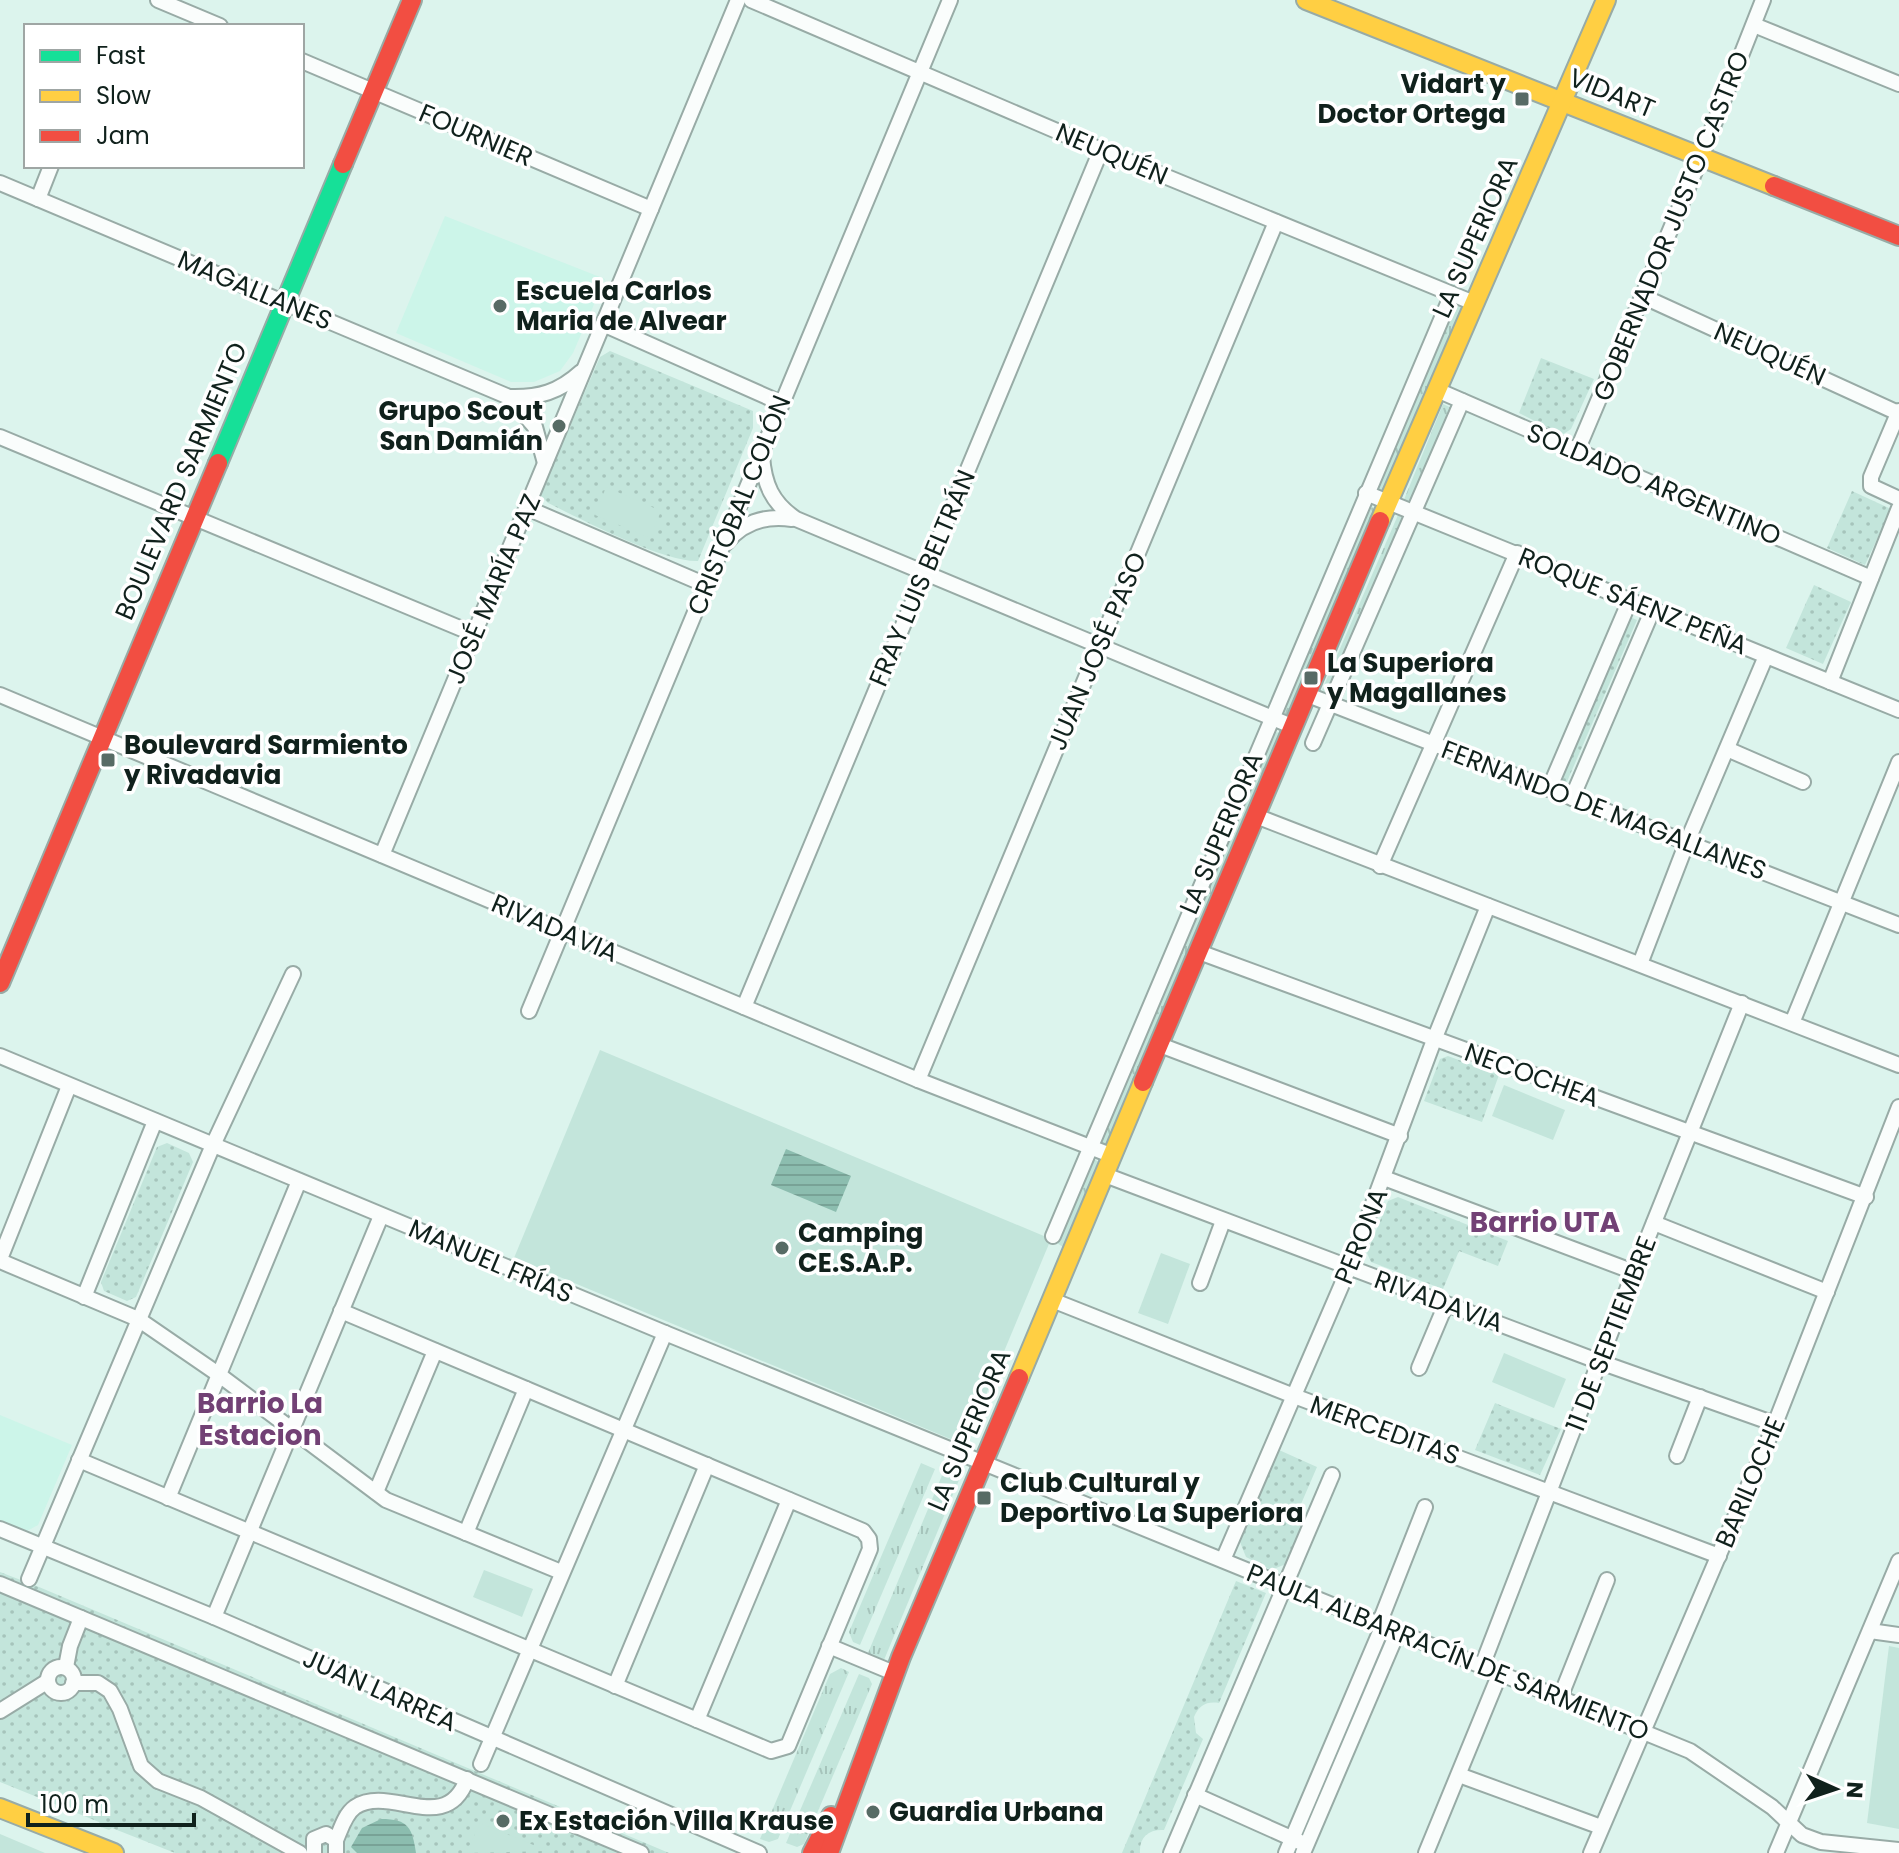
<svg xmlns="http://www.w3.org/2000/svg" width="1899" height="1853" font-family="Poppins,sans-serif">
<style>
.built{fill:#ccf5e9}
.grass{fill:url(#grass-tufts)}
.park{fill:url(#park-dots)}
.pitch{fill:#c3e5db}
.water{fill:url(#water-rules)}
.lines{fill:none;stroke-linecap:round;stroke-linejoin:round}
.street-casing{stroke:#98aba6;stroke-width:18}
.fast-casing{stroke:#98aba6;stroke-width:22}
.slow-casing{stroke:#98aba6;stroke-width:22}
.jam-casing{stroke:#98aba6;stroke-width:22}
.street{stroke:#fafdfc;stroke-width:14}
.fast{stroke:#16e098;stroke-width:18}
.slow{stroke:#ffcf43;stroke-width:18}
.jam{stroke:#f24e42;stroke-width:18}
.poi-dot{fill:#576b65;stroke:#fff;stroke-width:3}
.labels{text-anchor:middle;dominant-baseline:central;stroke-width:7;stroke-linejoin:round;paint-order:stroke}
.poi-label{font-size:26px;font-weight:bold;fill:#10211c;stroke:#fff;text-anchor:start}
.street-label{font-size:26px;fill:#10211c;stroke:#fff}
.neighbourhood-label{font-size:28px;font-weight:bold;fill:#724175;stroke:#fff}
</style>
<defs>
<pattern id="grass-tufts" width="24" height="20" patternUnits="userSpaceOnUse" patternTransform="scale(2)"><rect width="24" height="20" fill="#c3e5db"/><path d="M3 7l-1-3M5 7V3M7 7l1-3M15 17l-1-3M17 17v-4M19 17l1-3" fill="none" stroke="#a6c4bb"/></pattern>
<pattern id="park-dots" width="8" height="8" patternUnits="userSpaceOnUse" patternTransform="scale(2)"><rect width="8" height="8" fill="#c3e5db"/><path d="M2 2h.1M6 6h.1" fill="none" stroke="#a6c4bb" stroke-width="1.8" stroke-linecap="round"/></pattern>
<pattern id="water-rules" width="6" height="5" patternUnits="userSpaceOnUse" patternTransform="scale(2)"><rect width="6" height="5" fill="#8cbdaf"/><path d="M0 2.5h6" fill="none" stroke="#78a296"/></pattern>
</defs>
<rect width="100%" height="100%" fill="#dcf4ed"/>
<g class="built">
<path d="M445,216L605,279L573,353L560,371L534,382H511L396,333Z"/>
<path d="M0,1415L72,1445L38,1525L27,1531L0,1520Z"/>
</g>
<g class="grass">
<path d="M1457,304L1464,309L1382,494L1373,491Z"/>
<path d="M1443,404L1454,409L1412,506L1403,502Z"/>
<path d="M1370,505L1378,511L1290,716L1281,713Z"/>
<path d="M1398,515L1407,520L1330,694L1322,690Z"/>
<path d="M1273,732L1283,733L1108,1146L1099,1141Z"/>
<path d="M1092,1158L1099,1162L1063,1247L1057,1243Z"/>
<path d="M948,1461L964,1468L884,1660L868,1653Z"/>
<path d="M921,1463L935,1469L860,1645L853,1642L849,1632Z"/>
<path d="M1379,1648L1385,1651L1307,1833L1301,1831Z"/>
<path d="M841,1668L849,1672L778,1839L769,1842L760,1839L830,1674Z"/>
<path d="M859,1674L869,1678L872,1684L804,1844L797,1847L786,1843Z"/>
</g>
<g class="park">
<path d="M610,351L753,411V428L698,561C662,562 583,520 548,503L540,495L600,357Z"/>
<path d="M1541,358L1594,379L1571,429L1562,435L1519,413Z"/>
<path d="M1852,491L1891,509L1865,565L1827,548Z"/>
<path d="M1814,585L1851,602L1823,664L1786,648Z"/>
<path d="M1630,617L1637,620L1566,784L1560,781Z"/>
<path d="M1448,1056L1499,1075L1482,1122L1424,1101L1440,1059Z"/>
<path d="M167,1143L189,1153L193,1162L136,1297L127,1301L104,1291L101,1282L157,1147Z"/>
<path d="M1398,1197L1508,1241L1498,1266L1459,1251L1443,1289L1371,1262L1367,1253L1388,1201Z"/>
<path d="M1495,1403L1561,1429L1540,1475L1475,1450Z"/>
<path d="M1279,1450L1317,1467L1301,1504L1305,1516L1286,1564L1271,1570L1246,1557L1240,1542Z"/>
<path d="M0,1572L39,1587L669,1853H175L112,1828L109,1830L101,1827L99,1822L0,1782Z"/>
<path d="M1236,1581L1266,1593L1219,1703C1207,1701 1199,1705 1194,1717L1196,1733L1203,1739L1164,1830C1149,1829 1139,1837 1140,1853H1122Z"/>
</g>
<g class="pitch">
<path d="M606,487L661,511L650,538L595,515Z"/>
<path d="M600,1050L1051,1239L965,1445L514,1258Z"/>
<path d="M1504,1085L1565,1110L1553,1140L1492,1116Z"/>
<path d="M1161,1253L1190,1264L1168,1324L1138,1313Z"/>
<path d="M1504,1353L1566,1379L1554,1408L1492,1382Z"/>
<path d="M484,1570L533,1589L522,1617L473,1597Z"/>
<path d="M1889,1646L1899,1648V1829L1867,1823Z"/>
<path d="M480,1823L548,1851L466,1853Z"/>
<path d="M0,1834L45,1853H0Z"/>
</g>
<g class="water">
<path d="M786,1149L851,1176L836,1212L771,1185Z"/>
<path d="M381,1819C409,1819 412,1828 416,1853H357L351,1847L362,1828Z"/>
</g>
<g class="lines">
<defs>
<g id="street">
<path d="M158,0L220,26"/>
<path d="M751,0L1101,150L1474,303"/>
<path d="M1754,25L1899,84"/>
<path d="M302,61L651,209"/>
<path d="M0,183L509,397C539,398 559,392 581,372"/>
<path d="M38,199L51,166"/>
<path d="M1642,296L1898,413"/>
<path d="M603,324L781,403"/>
<path d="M1437,390L1871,578"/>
<path d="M509,397L535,427L545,463"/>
<path d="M1899,411L1871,477V486L1899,499"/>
<path d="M0,437L474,634"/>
<path d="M1577,451L1701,157L1763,0"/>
<path d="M762,456C764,484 772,503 796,519L1294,727"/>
<path d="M1366,493L1899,710"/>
<path d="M527,508L706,585"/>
<path d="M726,543C743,522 765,515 792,519"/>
<path d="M1830,682L1899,508"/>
<path d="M0,695L918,1080L1113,1156"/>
<path d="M1308,695L1899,925"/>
<path d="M1313,743L1462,401"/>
<path d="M1727,749L1803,782"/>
<path d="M1549,789L1630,600"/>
<path d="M1572,798L1653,609"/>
<path d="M1256,816L1899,1065"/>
<path d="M382,855L738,0"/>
<path d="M1380,866L1517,553"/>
<path d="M1199,952L1866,1197"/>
<path d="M1640,964L1687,842L1766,656"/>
<path d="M744,1007L1101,150"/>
<path d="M529,1011L950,0"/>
<path d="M1792,1023L1899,762"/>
<path d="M1160,1045L1400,1136"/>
<path d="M0,1056L665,1333L1690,1751L1772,1807L1802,1835L1821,1842L1899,1850"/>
<path d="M918,1080L1276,222"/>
<path d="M1105,1175L1600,1362L1775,1424"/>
<path d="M1384,1178L1634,1272"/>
<path d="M1654,1223L1827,1292"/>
<path d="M1053,1236L1452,294"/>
<path d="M0,1259L69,1086"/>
<path d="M0,1261L138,1319L218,1374L386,1500L561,1572"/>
<path d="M1200,1283L1223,1221"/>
<path d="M84,1297L155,1121"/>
<path d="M1052,1300L1294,1396L1719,1556"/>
<path d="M1419,1368L1446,1304"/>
<path d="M1677,1456L1700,1397"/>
<path d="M79,1460L771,1751L788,1746L870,1549L869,1539L863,1531L341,1311"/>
<path d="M376,1492L435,1351"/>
<path d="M168,1498L299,1181"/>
<path d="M0,1529L214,1617L759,1853"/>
<path d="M466,1533L526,1389"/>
<path d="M1223,1560L1349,1268L1434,1040L1488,906"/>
<path d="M29,1579L213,1145L293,974"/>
<path d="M0,1584L641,1853"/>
<path d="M214,1617L381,1216"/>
<path d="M1379,1624L1425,1507"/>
<path d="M1870,1631L1899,1635"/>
<path d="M829,1646L894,1673"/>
<path d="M1482,1666L1634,1272L1742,1003"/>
<path d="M66,1667L70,1646L81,1618"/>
<circle cx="61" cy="1680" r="13"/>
<path d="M73,1683H98L110,1691L120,1709L141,1766L158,1781L201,1798L300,1853"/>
<path d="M615,1686L707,1465"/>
<path d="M1560,1698L1607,1580"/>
<path d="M0,1711L48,1681"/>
<path d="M697,1720L789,1500"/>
<path d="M481,1764L665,1333"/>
<path d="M1459,1775L1601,1827"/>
<path d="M1195,1795L1300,1842"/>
<path d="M336,1840C341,1829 345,1814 355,1807C390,1784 446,1837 467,1779"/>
<path d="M314,1853V1839L326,1834L336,1840V1853"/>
<path d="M1171,1853L1332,1475"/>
<path d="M1286,1853L1383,1625"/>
<path d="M1303,1853L1398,1631"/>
<path d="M1426,1853L1500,1673"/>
<path d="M1591,1853L1775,1424L1899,1107"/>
<path d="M1776,1853L1899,1561"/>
</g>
<path id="fast" d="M218,463L343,164"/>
<g id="slow">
<path d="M1306,0L1774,186"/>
<path d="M1380,521L1606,0"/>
<path d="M1019,1378L1143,1082"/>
<path d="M0,1808L114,1853"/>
</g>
<g id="jam">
<path d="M343,164L412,0"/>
<path d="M1774,186L1899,236"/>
<path d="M0,983L218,463"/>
<path d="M1143,1082L1380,521"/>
<path d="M812,1853L831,1816"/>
<path d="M829,1853L901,1657L1019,1378"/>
</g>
</defs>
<use href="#street" class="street-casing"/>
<use href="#fast" class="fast-casing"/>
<use href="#slow" class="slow-casing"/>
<use href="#jam" class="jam-casing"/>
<use href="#street" class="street"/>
<use href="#fast" class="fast"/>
<use href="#slow" class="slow"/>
<use href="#jam" class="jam"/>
</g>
<g class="poi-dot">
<rect x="1514" y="91" width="16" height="16" rx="4"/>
<circle cx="500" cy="306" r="8"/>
<circle cx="559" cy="426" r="8"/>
<rect x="1303" y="670" width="16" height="16" rx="4"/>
<rect x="100" y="752" width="16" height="16" rx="4"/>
<circle cx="782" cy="1248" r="8"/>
<rect x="976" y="1490" width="16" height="16" rx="4"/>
<circle cx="873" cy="1812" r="8"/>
<circle cx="503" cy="1821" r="8"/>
</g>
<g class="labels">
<g class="poi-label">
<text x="1506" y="84" text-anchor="end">Vidart y<tspan x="1506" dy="30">Doctor Ortega</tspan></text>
<text x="516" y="291">Escuela Carlos<tspan x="516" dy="30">Maria de Alvear</tspan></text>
<text x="543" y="411" text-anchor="end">Grupo Scout<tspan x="543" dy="30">San Damián</tspan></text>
<text x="1327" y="663">La Superiora<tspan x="1327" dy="30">y Magallanes</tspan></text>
<text x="124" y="745">Boulevard Sarmiento<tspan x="124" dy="30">y Rivadavia</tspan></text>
<text x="798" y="1233">Camping<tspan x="798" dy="30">CE.S.A.P.</tspan></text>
<text x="1000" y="1483">Club Cultural y<tspan x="1000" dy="30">Deportivo La Superiora</tspan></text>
<text x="889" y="1812">Guardia Urbana</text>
<text x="519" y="1821">Ex Estación Villa Krause</text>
</g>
<g class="street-label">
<text transform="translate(1612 93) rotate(22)">VIDART</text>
<text transform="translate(476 135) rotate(23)">FOURNIER</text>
<text transform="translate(1112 154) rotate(23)">NEUQUÉN</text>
<text transform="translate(1671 226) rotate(-68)">GOBERNADOR JUSTO CASTRO</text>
<text transform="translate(1475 237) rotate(-66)">LA SUPERIORA</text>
<text transform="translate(255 290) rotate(23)">MAGALLANES</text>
<text transform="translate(1770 354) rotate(24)">NEUQUÉN</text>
<text transform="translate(181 481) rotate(-67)">BOULEVARD SARMIENTO</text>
<text transform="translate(1654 484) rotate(23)">SOLDADO ARGENTINO</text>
<text transform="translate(739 505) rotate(-68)">CRISTÓBAL COLÓN</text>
<text transform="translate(922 578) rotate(-67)">FRAY LUIS BELTRÁN</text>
<text transform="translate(493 589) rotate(-67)">JOSÉ MARÍA PAZ</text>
<text transform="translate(1633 601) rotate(22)">ROQUE SÁENZ PEÑA</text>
<text transform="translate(1097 651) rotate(-67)">JUAN JOSÉ PASO</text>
<text transform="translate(1604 810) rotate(21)">FERNANDO DE MAGALLANES</text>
<text transform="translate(1221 833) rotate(-67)">LA SUPERIORA</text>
<text transform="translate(555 928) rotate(23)">RIVADAVIA</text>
<text transform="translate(1532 1075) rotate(20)">NECOCHEA</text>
<text transform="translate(1361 1236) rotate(-68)">PERONA</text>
<text transform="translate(491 1261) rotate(23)">MANUEL FRÍAS</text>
<text transform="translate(1439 1301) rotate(20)">RIVADAVIA</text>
<text transform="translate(1611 1334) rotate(-69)">11 DE SEPTIEMBRE</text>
<text transform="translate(969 1430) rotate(-67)">LA SUPERIORA</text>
<text transform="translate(1385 1430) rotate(20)">MERCEDITAS</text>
<text transform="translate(1750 1482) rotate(-67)">BARILOCHE</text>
<text transform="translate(1448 1652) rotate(22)">PAULA ALBARRACÍN DE SARMIENTO</text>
<text transform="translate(380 1690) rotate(24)">JUAN LARREA</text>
</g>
<g class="neighbourhood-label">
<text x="1545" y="1222">Barrio UTA</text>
<text x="260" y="1403">Barrio La<tspan x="260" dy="32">Estacion</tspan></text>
</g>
</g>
<rect x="24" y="24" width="280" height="144" fill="#ffffff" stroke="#9fa6a4" stroke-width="2"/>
<rect x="40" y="50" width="40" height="12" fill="#16e098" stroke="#9fa6a4" stroke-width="2"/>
<text x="96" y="64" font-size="24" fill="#10211c">Fast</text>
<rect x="40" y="90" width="40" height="12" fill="#ffcf43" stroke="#9fa6a4" stroke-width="2"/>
<text x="96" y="104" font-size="24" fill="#10211c">Slow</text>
<rect x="40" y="130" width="40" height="12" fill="#f24e42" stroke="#9fa6a4" stroke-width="2"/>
<text x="96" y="144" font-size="24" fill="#10211c">Jam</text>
<g transform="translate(1835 1789) rotate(93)" stroke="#ffffff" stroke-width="6" paint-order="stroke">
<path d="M0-6L14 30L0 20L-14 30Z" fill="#10211c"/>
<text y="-12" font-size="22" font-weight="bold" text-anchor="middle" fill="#10211c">N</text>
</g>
<path d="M28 1813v12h166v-12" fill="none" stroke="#10211c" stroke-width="4"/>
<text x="40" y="1813" font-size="24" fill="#10211c" stroke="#ffffff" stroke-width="6" paint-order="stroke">100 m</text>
</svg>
